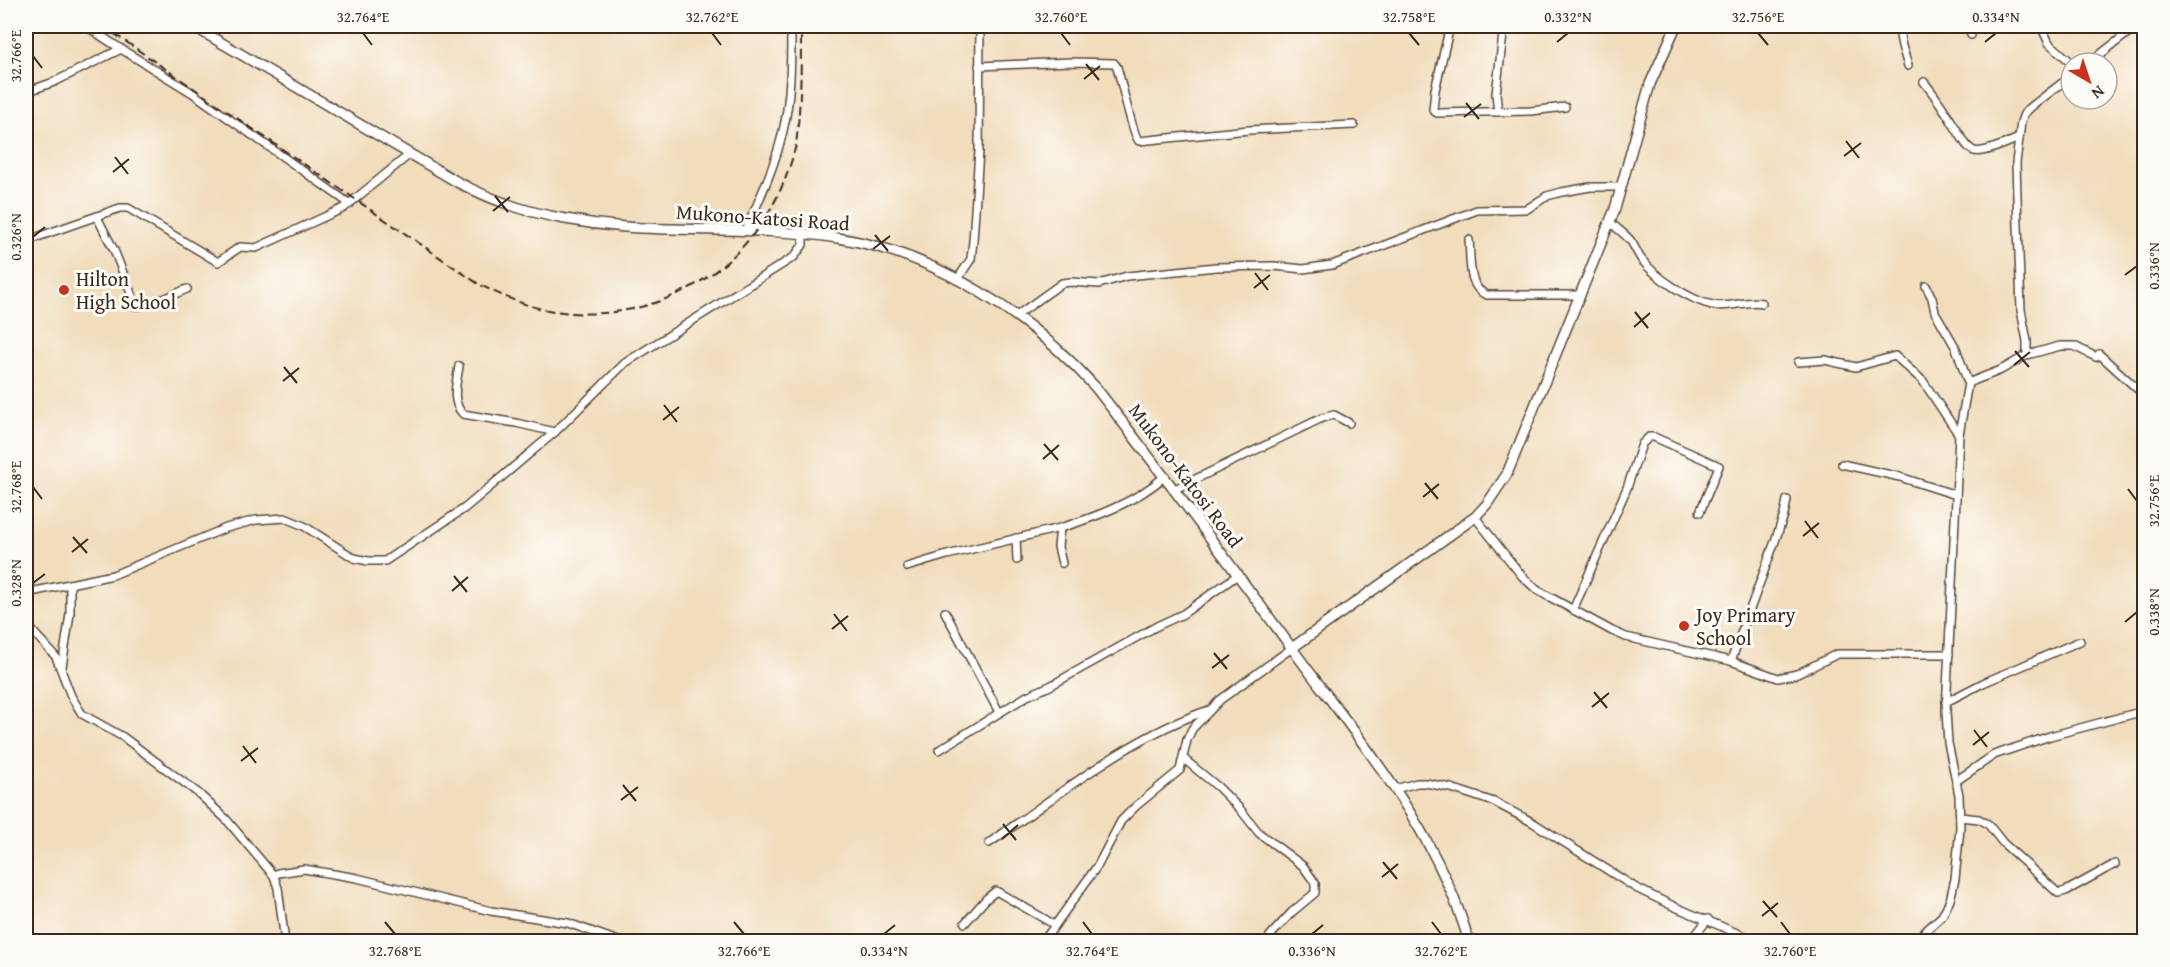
<svg xmlns="http://www.w3.org/2000/svg" width="2170" height="967" font-family="'Gentium Book Plus',serif">
<style>
.lines{fill:none;stroke-linecap:round;stroke-linejoin:round}
.street-casing{stroke:#564536;stroke-width:10}
.secondary-casing{stroke:#564536;stroke-width:12}
.street{stroke:#fff;stroke-width:7}
.secondary{stroke:#fff;stroke-width:9}
.rail{stroke:#3b2a1e;stroke-width:2;stroke-dasharray:9 4.5;stroke-linecap:butt}
.ticks{fill:none;stroke:#3b2a1e;stroke-width:2}
.poi-dot{fill:#c8321e;stroke:#fdfcf7;stroke-width:2}
.labels{text-anchor:middle;dominant-baseline:central;stroke-width:6;stroke-linejoin:round;paint-order:stroke}
.street-label{font-size:20px;fill:#3b2a1e;stroke:#fdfcf7}
.poi-label{font-size:20px;fill:#3b2a1e;stroke:#fdfcf7;text-anchor:start}
.neatline{fill:none;stroke:#3b2a1e;stroke-width:2}
.ticks-label{font-size:15px;text-anchor:middle;fill:#3b2a1e}
</style>
<rect width="100%" height="100%" fill="#fdfcf7"/>
<filter id="ink" filterUnits="userSpaceOnUse"><feTurbulence type="fractalNoise" baseFrequency=".0167" numOctaves="2"/><feDisplacementMap in="SourceGraphic" scale="12" xChannelSelector="R" yChannelSelector="G"/><feConvolveMatrix kernelMatrix="1 2 1 2 8 2 1 2 1" color-interpolation-filters="sRGB"/></filter>
<filter id="wash" filterUnits="userSpaceOnUse"><feTurbulence type="fractalNoise" baseFrequency=".008" numOctaves="4" result="noise"/><feDisplacementMap in="SourceGraphic" scale="24" xChannelSelector="R" yChannelSelector="G"/><feGaussianBlur stdDeviation="1.35" result="paint"/><feColorMatrix in="noise" values="0 0 0 0 0 0 0 0 0 0 0 0 0 0 0 0 0 1.4 0 .05"/><feComposite in="paint" operator="in"/></filter>
<g filter="url(#wash)">
<rect width="100%" height="100%" fill="#f1dcbb"/>
</g>
<g filter="url(#ink)">
<g class="lines">
<defs>
<g id="street">
<path d="M86,26L121,49"/>
<path d="M1450,26L1435,90L1433,110L1437,113L1531,111L1565,107"/>
<path d="M1898,26L1902,46L1908,66"/>
<path d="M1969,26L1971,35"/>
<path d="M2041,26L2049,43L2072,63"/>
<path d="M2089,63L2137,26"/>
<path d="M979,66L1071,62L1114,63L1117,67C1121,80 1133,136 1139,141L1249,130L1354,125"/>
<path d="M1924,82C1940,101 1951,121 1964,141C1966,145 1970,149 1974,151C1984,154 2009,142 2019,138"/>
<path d="M26,92L54,82L121,49L191,92L350,204"/>
<path d="M1498,112L1496,94L1504,26"/>
<path d="M97,217L114,250L136,306L151,304L187,289"/>
<path d="M1610,222C1616,228 1625,234 1630,240C1635,246 1637,254 1642,260C1656,278 1690,300 1712,305C1730,309 1748,299 1762,303"/>
<path d="M746,230C760,198 775,166 783,131C791,98 791,60 791,26"/>
<path d="M1469,240C1471,259 1467,288 1487,295H1581"/>
<path d="M26,241L120,208H128L218,262L240,247L256,248L344,208L410,154"/>
<path d="M957,280L971,259L973,241L979,151L980,26"/>
<path d="M1016,316L1062,283L1071,282L1099,284L1127,276L1216,267L1274,266L1303,269L1332,265L1477,210L1527,209L1547,196L1562,192L1590,187H1620"/>
<path d="M2027,355V341L2021,310L2017,197L2016,163L2021,122L2024,114L2031,107L2071,76"/>
<path d="M1798,362L1825,360L1856,367L1895,356L1923,381L1959,435"/>
<path d="M459,366C457,382 450,401 463,414L516,423L555,432"/>
<path d="M1968,383L2001,370L2027,355L2060,346H2074L2096,357L2099,354L2144,395"/>
<path d="M1842,464L1900,477L1956,495"/>
<path d="M1175,489L1322,418L1334,415L1349,423"/>
<path d="M1475,517L1522,576L1537,590L1612,631L1626,637L1731,661L1778,678L1797,674L1837,654H1949"/>
<path d="M1060,528C1096,517 1136,502 1165,476"/>
<path d="M1016,538L1017,560"/>
<path d="M907,567L947,555L1060,528L1058,547L1062,563"/>
<path d="M26,593L113,575L226,528L256,520L285,518L304,526L354,558L368,561H385L465,508L555,432L625,363L794,257L803,245V235"/>
<path d="M1573,610L1627,488L1642,444L1649,437H1654L1719,466L1700,512"/>
<path d="M945,612L999,712"/>
<path d="M26,624L56,657L71,696L82,714L123,737L198,793L226,819L247,844L274,876L278,888L285,942"/>
<path d="M1731,661L1774,544L1784,515L1787,500"/>
<path d="M62,667L70,614V584"/>
<path d="M1946,702L1983,683L2080,641"/>
<path d="M939,750L1027,696L1050,686L1157,626L1183,614L1239,574"/>
<path d="M1184,759L1218,787L1240,809L1259,833L1303,866L1315,883V893L1292,912L1270,936"/>
<path d="M1956,781L1994,755L2050,736L2144,711"/>
<path d="M1395,789L1417,783H1426L1451,788L1494,802L1532,822L1636,888L1673,906L1758,942"/>
<path d="M1960,817L1979,819L1988,824L2003,843L2058,893L2066,891L2115,864"/>
<path d="M989,843C1058,796 1130,736 1209,710"/>
<path d="M274,876L278,873L304,869L357,878L491,911L568,923L621,942"/>
<path d="M965,923L986,899L996,891L1055,925"/>
<path d="M1043,942L1098,865L1121,821L1136,806L1180,770L1187,740L1192,729L1220,700L1292,648"/>
<path d="M1690,942L1708,919"/>
<path d="M1913,942L1942,916L1950,900L1955,879L1960,828L1959,795L1948,743L1946,711L1959,435L1968,383L1956,348L1935,312L1932,298L1926,286"/>
</g>
<g id="secondary">
<path d="M193,26L459,183C474,190 489,198 505,203C538,216 589,224 625,227C696,232 768,227 838,238C935,253 1032,316 1096,388C1163,474 1227,560 1291,647C1359,740 1437,829 1469,942"/>
<path d="M1292,648L1475,517L1487,504L1507,474L1615,209L1650,84L1676,26"/>
</g>
</defs>
<use href="#street" class="street-casing"/>
<use href="#secondary" class="secondary-casing"/>
<use href="#street" class="street"/>
<use href="#secondary" class="secondary"/>
<path class="rail" d="M103,26L480,285C501,295 524,306 548,310C661,330 765,263 794,152C797,144 797,134 798,125C801,92 801,59 801,26"/>
</g>
</g>
<path class="ticks" d="M363,33L372,45M712,33L721,45M1061,33L1070,45M1409,33L1419,45M1758,33L1768,45M1557,42L1568,33M1985,42L1996,33M33,56L42,68M1086,64L1099,80M1084,79L1100,66M1466,103L1479,119M1464,117L1481,104M1846,141L1859,158M1844,156L1861,143M115,157L128,174M113,172L129,159M495,196L508,212M493,211L510,197M875,235L888,251M33,237L45,227M873,249L890,236M1255,273L1268,290M2125,275L2137,266M1254,288L1270,275M1635,312L1648,328M1634,327L1650,313M2015,351L2029,367M2014,365L2030,352M284,367L297,383M283,381L299,368M664,405L677,422M663,420L679,407M1044,444L1058,460M1043,459L1059,445M1425,483L1438,499M33,487L42,499M2128,489L2137,501M1423,497L1439,484M1805,521L1818,538M1803,536L1819,523M73,537L87,553M72,552L88,539M454,576L467,592M33,583L45,574M452,591L468,577M834,614L847,631M2125,622L2137,612M832,629L848,616M1214,653L1227,669M1212,668L1229,655M1594,692L1607,708M1592,707L1609,693M1974,730L1987,747M1973,745L1989,732M243,746L256,763M241,761L258,748M623,785L636,801M621,800L638,787M1003,824L1016,840M1002,839L1018,825M1383,862L1397,879M1382,877L1398,864M1763,901L1777,917M1762,916L1778,903M385,922L395,934M734,922L744,934M1083,922L1092,934M1432,922L1441,934M1781,922L1790,934M884,934L895,925M1312,934L1323,925"/>
<g class="poi-dot">
<circle cx="64" cy="290" r="6"/>
<circle cx="1684" cy="626" r="6"/>
</g>
<g class="labels">
<g class="street-label">
<text transform="translate(763 217) rotate(4)">Mukono-Katosi Road</text>
<text transform="translate(1186 475) rotate(53)">Mukono-Katosi Road</text>
</g>
<g class="poi-label">
<text x="76" y="278">Hilton<tspan x="76" dy="23">High School</tspan></text>
<text x="1696" y="614">Joy Primary<tspan x="1696" dy="23">School</tspan></text>
</g>
</g>
<rect width="2170" height="967" fill="none" stroke="#fdfcf7" stroke-width="66"/>
<g transform="translate(2089 81) rotate(141)"><circle r="28" fill="#fdfcf7" stroke="#afa8a0" stroke-width="1.5"/>
<path d="M0-4.5L10 22L0 15L-10 22Z" fill="#c8321e"/>
<text y="-9" font-size="16" font-weight="bold" text-anchor="middle" fill="#3b2a1e">N</text>
</g>
<rect x="33" y="33" width="2104" height="901" class="neatline"/>
<g class="ticks-label">
<text x="363" y="22">32.764°E</text>
<text x="712" y="22">32.762°E</text>
<text x="1061" y="22">32.760°E</text>
<text x="1409" y="22">32.758°E</text>
<text x="1568" y="22">0.332°N</text>
<text x="1758" y="22">32.756°E</text>
<text x="1996" y="22">0.334°N</text>
<text transform="translate(16 56) rotate(-90)" y="5">32.766°E</text>
<text transform="translate(16 237) rotate(-90)" y="5">0.326°N</text>
<text transform="translate(2154 266) rotate(-90)" y="5">0.336°N</text>
<text transform="translate(16 487) rotate(-90)" y="5">32.768°E</text>
<text transform="translate(2154 501) rotate(-90)" y="5">32.756°E</text>
<text transform="translate(16 583) rotate(-90)" y="5">0.328°N</text>
<text transform="translate(2154 612) rotate(-90)" y="5">0.338°N</text>
<text x="395" y="956">32.768°E</text>
<text x="744" y="956">32.766°E</text>
<text x="884" y="956">0.334°N</text>
<text x="1092" y="956">32.764°E</text>
<text x="1312" y="956">0.336°N</text>
<text x="1441" y="956">32.762°E</text>
<text x="1790" y="956">32.760°E</text>
</g>
</svg>
